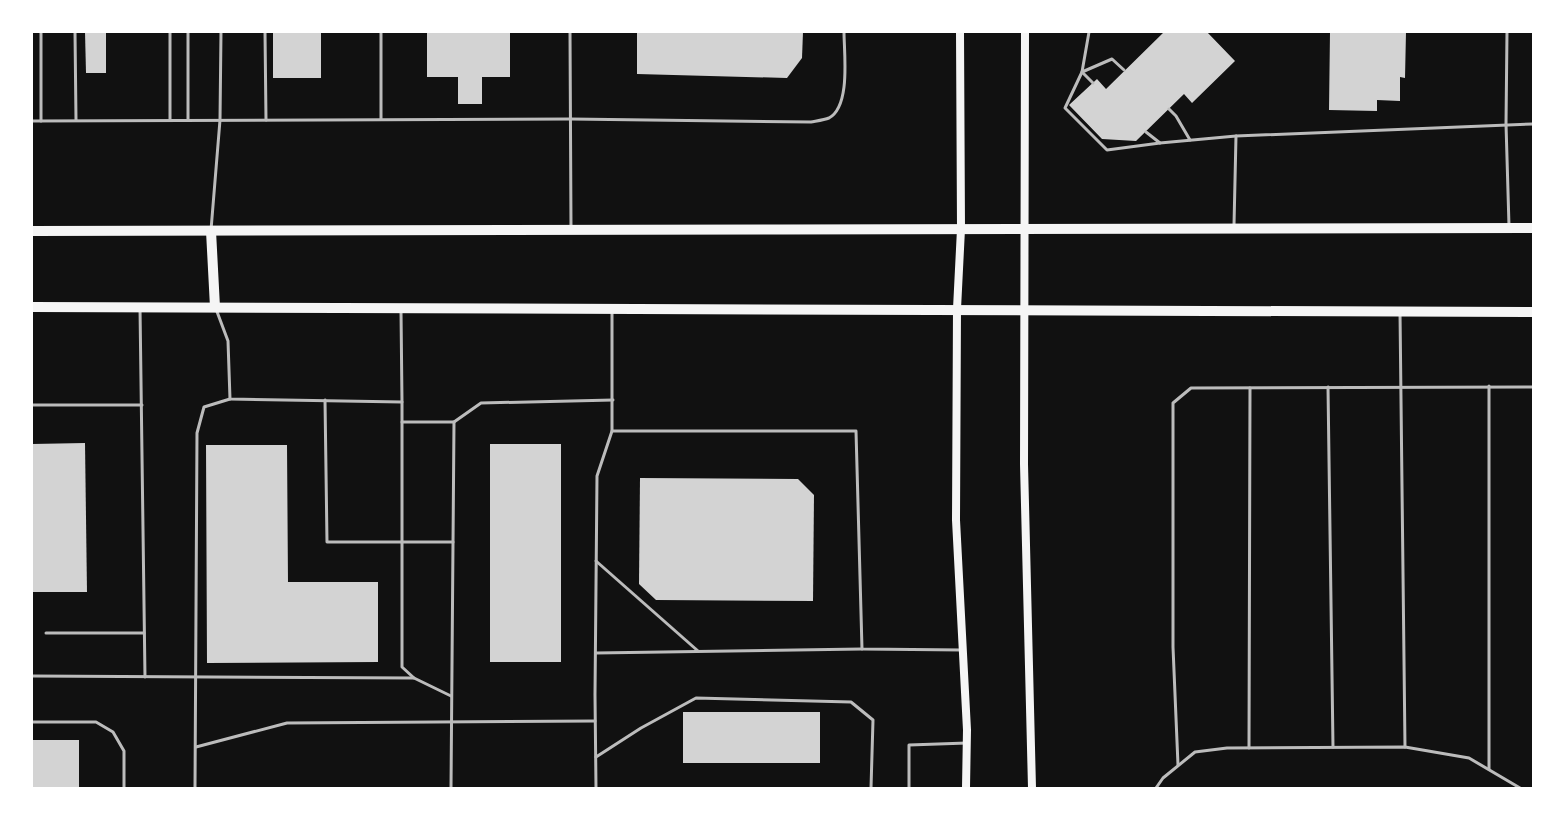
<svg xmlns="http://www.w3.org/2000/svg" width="1565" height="820" font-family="'PT Sans Narrow',sans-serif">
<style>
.building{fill:#d3d3d3}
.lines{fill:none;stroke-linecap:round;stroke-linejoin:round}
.service{stroke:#bcbcbc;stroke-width:3}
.secondary{stroke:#f5f5f5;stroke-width:8}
.primary{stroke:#f5f5f5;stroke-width:10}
</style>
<rect width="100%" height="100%" fill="#111"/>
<g class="building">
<path d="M85,32H106V73H86Z"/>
<rect x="273" y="32" width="48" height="46"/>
<path d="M427,32H510V77H482V104H458V77H427Z"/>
<path d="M637,32H803L802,58L787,78L637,74Z"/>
<path d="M1164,32H1207L1235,61L1192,103L1184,94L1136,141L1102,139L1069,105L1097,79L1106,89Z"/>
<path d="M1330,32H1406L1405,78L1400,77V101L1377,100V111L1329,110Z"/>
<path d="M85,443L87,592H32V444Z"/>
<rect x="490" y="444" width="71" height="218"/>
<path d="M206,445H287L288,582H378V662L207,663Z"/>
<path d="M640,478L798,479L814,495L813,601L656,600L639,584Z"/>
<rect x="683" y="712" width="137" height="51"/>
<rect x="32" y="740" width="47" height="48"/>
</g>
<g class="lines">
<g class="service">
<path d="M41,32V121"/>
<path d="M75,32L76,120"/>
<path d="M170,32V120"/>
<path d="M188,32V120"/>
<path d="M265,32L266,120"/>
<path d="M381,32V119"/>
<path d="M570,32L571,228"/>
<path d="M1089,32L1082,72L1093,83"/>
<path d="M1507,32L1506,124L1509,226"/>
<path d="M1124,70L1112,59L1082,72L1065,108L1107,150L1160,143"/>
<path d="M1169,109L1176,116L1190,140"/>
<path d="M32,121L571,119L811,122C816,121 824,120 829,118C851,106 844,53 844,32"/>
<path d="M1146,132L1160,143L1236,136"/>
<path d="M1234,225L1236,136L1533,124"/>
<path d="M211,230L220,120L221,32"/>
<path d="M140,308L145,677"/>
<path d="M216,309L228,341L230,399L402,402L401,311"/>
<path d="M1400,312L1405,747"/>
<path d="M1489,386V769"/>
<path d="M1328,387L1333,747"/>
<path d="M325,400L327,542H453"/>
<path d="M402,402V667L414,678L451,696"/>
<path d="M32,405H142"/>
<path d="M402,422H454L481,403L613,400"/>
<path d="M612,431H856L862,649L962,650"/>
<path d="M596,561L698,651"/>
<path d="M46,633H144"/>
<path d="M596,653L862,649"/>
<path d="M32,676L414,678"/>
<path d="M32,722H96L113,732L124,751V788"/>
<path d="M196,747L287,723L595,721"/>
<path d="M1249,748L1250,388"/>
<path d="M596,757L641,728L696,698L851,702L873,720L871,788"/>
<path d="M1178,765L1173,647V403L1191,388L1533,387"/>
<path d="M195,788L197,433L204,407L230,399"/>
<path d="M451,788L454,422"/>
<path d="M596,788L595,695L597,476L612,431V310"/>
<path d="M909,788V745L967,743"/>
<path d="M1156,788L1163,778L1195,752L1227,748L1405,747L1469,758L1520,788"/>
</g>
<g class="secondary">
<path d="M960,32L961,229L957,309L956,520L967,730L966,788"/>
<path d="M1025,32L1024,464L1032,788"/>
</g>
<g class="primary">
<path d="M32,231C532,234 1033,225 1533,228"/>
<path d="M211,231L215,307"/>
<path d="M32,307L1533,312"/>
</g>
</g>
<rect width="1565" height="820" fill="none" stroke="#ffffff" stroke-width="66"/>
</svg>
